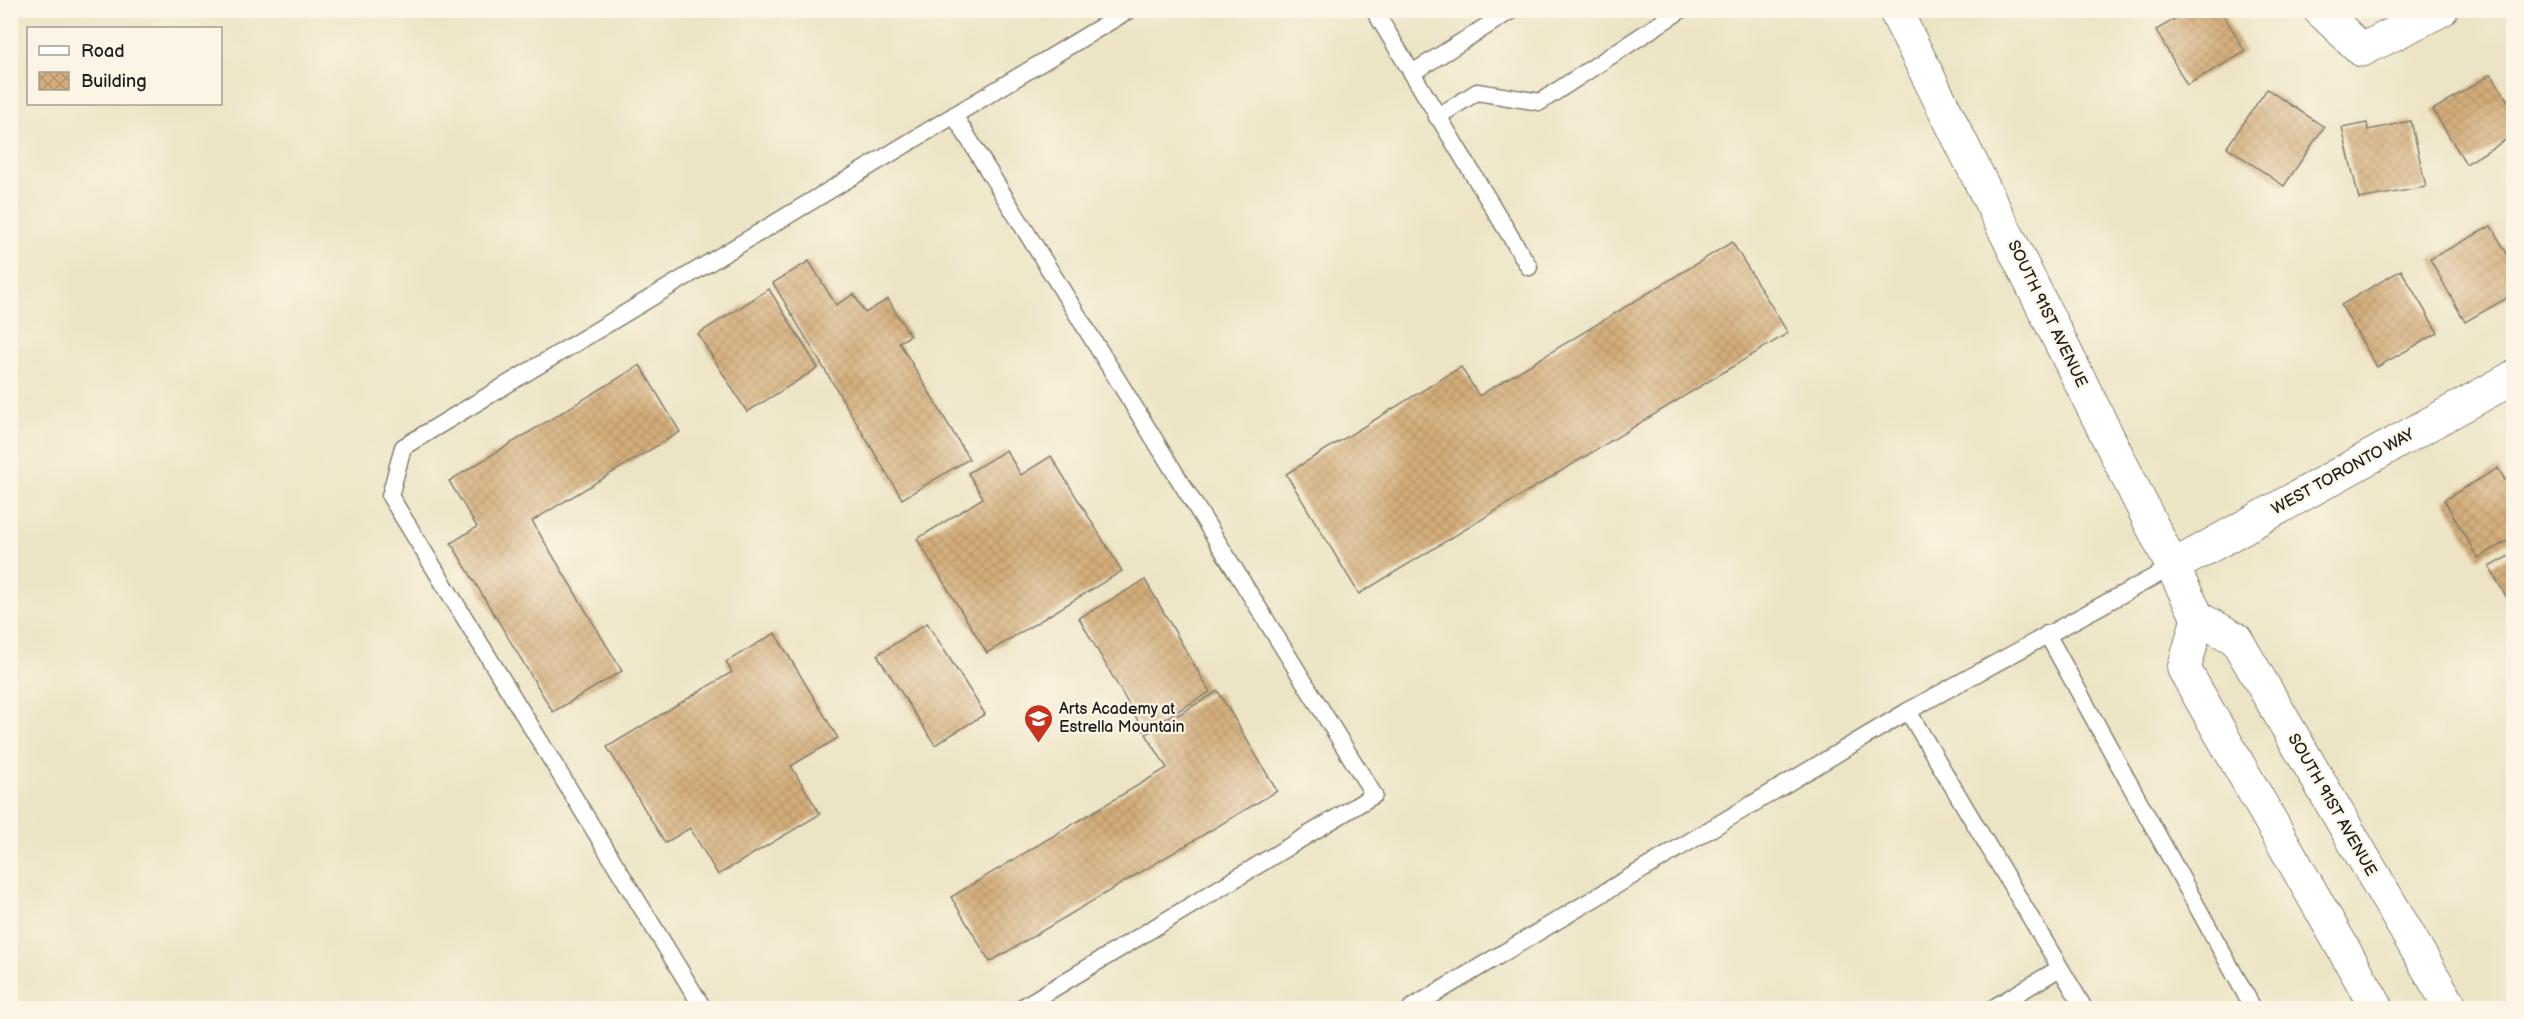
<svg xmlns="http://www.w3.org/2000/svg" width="2524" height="1019" font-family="'Balsamiq Sans',sans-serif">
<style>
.building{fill:url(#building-cross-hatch)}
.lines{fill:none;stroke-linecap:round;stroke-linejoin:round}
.lane-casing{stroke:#848070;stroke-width:19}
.street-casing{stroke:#848070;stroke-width:35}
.secondary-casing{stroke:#848070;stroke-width:35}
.lane{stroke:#fff;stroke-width:16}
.street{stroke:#fff;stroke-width:33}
.secondary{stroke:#fff;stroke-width:33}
.labels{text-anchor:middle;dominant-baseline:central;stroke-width:4.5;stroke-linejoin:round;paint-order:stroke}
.street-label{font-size:16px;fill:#1c1c1c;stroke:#fcf5e5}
.poi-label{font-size:16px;fill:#1c1c1c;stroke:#fcf5e5;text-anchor:start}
</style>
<defs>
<pattern id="building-cross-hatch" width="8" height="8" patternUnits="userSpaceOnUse" patternTransform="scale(1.5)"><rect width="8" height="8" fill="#d4ad7a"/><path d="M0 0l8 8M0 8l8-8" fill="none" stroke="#b59469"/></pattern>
</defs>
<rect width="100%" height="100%" fill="#fcf5e5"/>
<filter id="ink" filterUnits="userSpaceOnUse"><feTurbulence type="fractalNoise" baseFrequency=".0167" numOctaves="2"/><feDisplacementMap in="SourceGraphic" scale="12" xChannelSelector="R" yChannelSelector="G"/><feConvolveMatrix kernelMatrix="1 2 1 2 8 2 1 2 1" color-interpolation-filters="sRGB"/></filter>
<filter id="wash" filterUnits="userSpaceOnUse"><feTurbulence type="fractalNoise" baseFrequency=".008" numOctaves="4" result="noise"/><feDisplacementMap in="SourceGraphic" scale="24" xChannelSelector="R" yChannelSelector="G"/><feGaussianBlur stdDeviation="1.35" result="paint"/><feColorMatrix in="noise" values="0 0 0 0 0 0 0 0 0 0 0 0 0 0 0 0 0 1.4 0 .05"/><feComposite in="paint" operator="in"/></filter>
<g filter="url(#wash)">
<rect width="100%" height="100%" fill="#ece4c4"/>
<g id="blocks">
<g class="building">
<path d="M2191,10H2221L2245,52L2187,85L2156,30Z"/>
<path d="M2491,74L2514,111V135L2466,164L2433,110Z"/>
<path d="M2267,89L2324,127L2284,186L2227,147Z"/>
<path d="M2411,121L2426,187L2359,199L2342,128L2367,123L2368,130Z"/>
<path d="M2491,226L2514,266V294L2465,322L2430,259Z"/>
<path d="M1732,242L1788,333L1359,594L1286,474L1461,367L1479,396Z"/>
<path d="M809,261L836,305L854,294L865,313L888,299L910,336L899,342L969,459L902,499L773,283Z"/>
<path d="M2401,270L2438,333L2377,367L2341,305Z"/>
<path d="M769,289L818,368L747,412L698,334Z"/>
<path d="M640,365L680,432L532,521L622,671L553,712L451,543L477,527L449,481Z"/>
<path d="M1006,450L1021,475L1051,456L1122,571L987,653L917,539L983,498L968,473Z"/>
<path d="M2498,468L2514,495V537L2478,558L2444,500Z"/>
<path d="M2514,553V610L2489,567Z"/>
<path d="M1145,580L1210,692L1144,731L1079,618Z"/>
<path d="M927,623L985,714L935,745L877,655Z"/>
<path d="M775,633L838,738L791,766L820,814L718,875L690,828L665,843L607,747L732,672L726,662Z"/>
<path d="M1218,691L1277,791L990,962L951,897L1167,768L1146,734Z"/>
</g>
</g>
</g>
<g filter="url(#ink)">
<use href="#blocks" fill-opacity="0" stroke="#848070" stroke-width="1.5"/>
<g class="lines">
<defs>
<g id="lane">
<path d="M1374,10L1529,267"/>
<path d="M1412,73L1512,10"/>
<path d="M954,115L1374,795L1021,1008"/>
<path d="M1437,117L1477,92L1540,102L1681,10"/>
<path d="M2047,634L2253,1008"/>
<path d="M1908,711L2084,1008"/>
<path d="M703,1008L390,496L403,447L1129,10"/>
<path d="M1411,1008L1908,711L2172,567"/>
<path d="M1993,1008L2060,968"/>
</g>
<g id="street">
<path d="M2320,10L2362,50L2441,10"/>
<path d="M2172,567L2514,377"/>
</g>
<g id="secondary">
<path d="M1895,10L2198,618L2236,639L2451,1008"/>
<path d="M2198,618L2184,669L2377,1008"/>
</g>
</defs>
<use href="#lane" class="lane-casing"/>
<use href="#street" class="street-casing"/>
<use href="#secondary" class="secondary-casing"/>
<use href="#lane" class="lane"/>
<use href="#street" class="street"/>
<use href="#secondary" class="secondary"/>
</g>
</g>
<defs>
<symbol id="school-pin" viewBox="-11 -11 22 30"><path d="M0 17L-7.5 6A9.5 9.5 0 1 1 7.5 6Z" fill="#c8321e" stroke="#fcf5e5"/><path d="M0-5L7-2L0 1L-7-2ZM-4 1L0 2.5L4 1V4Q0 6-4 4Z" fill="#fff"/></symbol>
</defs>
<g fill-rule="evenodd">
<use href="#school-pin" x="1022" y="702" width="33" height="45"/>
</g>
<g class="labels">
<g class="street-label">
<text transform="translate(2047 314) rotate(64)">SOUTH 91ST AVENUE</text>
<text transform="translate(2343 472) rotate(-29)">WEST TORONTO WAY</text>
<text transform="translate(2332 805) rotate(60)">SOUTH 91ST AVENUE</text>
</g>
<g class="poi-label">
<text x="1059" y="709">Arts Academy at<tspan x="1059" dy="18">Estrella Mountain</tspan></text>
</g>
</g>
<rect width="2524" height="1019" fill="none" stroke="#fcf5e5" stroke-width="36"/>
<rect x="27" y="27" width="195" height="78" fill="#fcf5e5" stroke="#a29e95" stroke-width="1.5"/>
<rect x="39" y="46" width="30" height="9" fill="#ffffff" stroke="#a29e95" stroke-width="1.5"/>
<text x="81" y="57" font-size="18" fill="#1c1c1c">Road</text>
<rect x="39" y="72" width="30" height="18" fill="url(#building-cross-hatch)" stroke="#a29e95" stroke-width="1.5"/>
<text x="81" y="87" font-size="18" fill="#1c1c1c">Building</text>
</svg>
